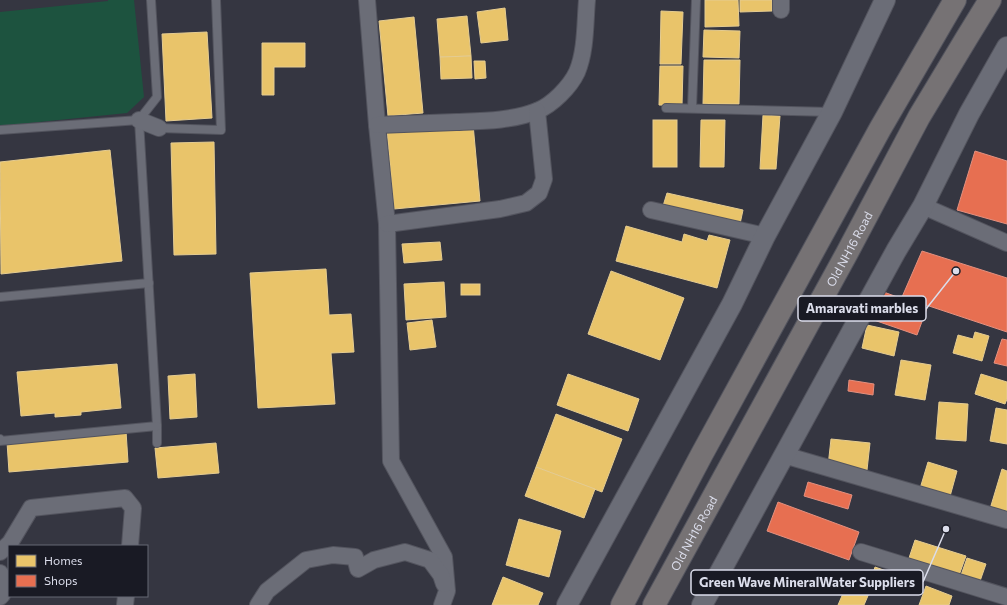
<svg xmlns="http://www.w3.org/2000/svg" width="1007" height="605" font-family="Commissioner,sans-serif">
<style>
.green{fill:#1d533f}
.homes{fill:#e9c46a;stroke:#e5cc91}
.shops{fill:#e76f51;stroke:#e3907f}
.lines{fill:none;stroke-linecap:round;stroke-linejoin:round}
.service-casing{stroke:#53545e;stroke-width:10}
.minor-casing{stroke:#53545e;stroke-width:18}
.tertiary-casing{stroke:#53545e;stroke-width:22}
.primary-casing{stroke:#53545e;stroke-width:24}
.service{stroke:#6b6d77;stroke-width:8}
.minor{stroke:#6b6d77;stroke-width:16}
.tertiary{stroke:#6b6d77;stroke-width:20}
.primary{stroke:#767274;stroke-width:22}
.labels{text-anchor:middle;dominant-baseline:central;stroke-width:4;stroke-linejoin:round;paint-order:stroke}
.street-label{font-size:12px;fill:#dbddeb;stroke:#191a24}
.leader{fill:none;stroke:#dbddeb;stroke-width:1.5}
.callout-dot{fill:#dbddeb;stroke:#191a24;stroke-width:1.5}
.callout{fill:#191a24;stroke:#dbddeb;stroke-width:1.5}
.callout-label{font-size:13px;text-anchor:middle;font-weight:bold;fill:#dbddeb}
</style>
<rect width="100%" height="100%" fill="#353641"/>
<path class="green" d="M108,0H134L144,97L127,113L0,126V12L108,1Z"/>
<g class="homes">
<path d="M705,0H738L739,26L705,27Z"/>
<path d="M740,0H772V11L740,12Z"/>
<path d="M505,8L508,40L481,43L477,12Z"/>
<path d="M661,11L683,12L681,64H660Z"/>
<path d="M467,16L471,56L440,57L437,19Z"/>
<path d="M414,17L423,113L388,116L379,21Z"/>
<path d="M704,30L740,31L739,58L703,57Z"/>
<path d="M207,32L212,118L166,121L162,34Z"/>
<path d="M262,43H305V67H274V95H262Z"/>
<path d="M471,56L472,78L441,79L440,57Z"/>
<path d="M704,60H740L739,104H703Z"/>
<path d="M474,61H485L486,78L475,79Z"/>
<path d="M660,66H683L682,106L659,105Z"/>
<path d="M763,115L780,116L776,169H760Z"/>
<rect x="653" y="120" width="24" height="47"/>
<path d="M701,120H725L724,167H700Z"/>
<path d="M473,124L480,201L394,209L387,132Z"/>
<path d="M214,142L216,254L174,255L171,143Z"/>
<path d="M110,150L122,261L1,274L0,162Z"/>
<path d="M667,193L743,210L740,224L663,206Z"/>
<path d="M626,226L682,242L684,234L707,241L709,235L730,240L717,288L616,261Z"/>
<path d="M440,242L442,260L404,263L402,244Z"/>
<path d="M326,269L329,315L351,314L354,352L331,353L335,404L258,408L250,273Z"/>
<path d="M611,271L684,298L660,360L588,334Z"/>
<path d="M444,282L446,317L406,320L404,284Z"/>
<rect x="461" y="284" width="19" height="11"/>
<path d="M432,320L436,347L410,350L407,323Z"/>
<path d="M867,325L899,332L894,356L862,348Z"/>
<path d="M975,332L989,336L982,361L953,353L958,335L973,339Z"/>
<path d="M901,360L931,365L925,400L895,395Z"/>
<path d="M117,364L121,408L81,412V415L55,417V413L21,416L17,372Z"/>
<path d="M195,374L197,417L170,419L168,376Z"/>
<path d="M568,374L639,399L628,431L557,405Z"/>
<path d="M981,374L1007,382V399L1005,404L975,394Z"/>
<path d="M939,402L968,404L966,441L936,439Z"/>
<path d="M996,408L1007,410V444L990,441Z"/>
<path d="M556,414L622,439L602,492L536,467Z"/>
<path d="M126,431L128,462L9,472L7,442Z"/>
<path d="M831,439L870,443L867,470L828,466Z"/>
<path d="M216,443L219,473L158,478L155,448Z"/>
<path d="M928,462L957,471L949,500L919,492Z"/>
<path d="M536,467L595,489L584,518L525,496Z"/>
<path d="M1002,469L1007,471V514L990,509Z"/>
<path d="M519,519L561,531L549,577L506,565Z"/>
<path d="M915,540L966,556L958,578L908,561Z"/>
<path d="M967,558L986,564L979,584L960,578Z"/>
<path d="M875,567L892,573L885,594L868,588Z"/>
<path d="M503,577L543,593L538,605H492Z"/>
<path d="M848,582L870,591L864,605H838Z"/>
<path d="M926,586L952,596L949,605H919Z"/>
</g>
<g class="shops">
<path d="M975,151L1007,161V224L957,210Z"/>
<path d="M922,251L1007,278V332L902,297Z"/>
<path d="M881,291L927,308L917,335L871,319Z"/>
<path d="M1002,339L1007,340V366L994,363Z"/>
<path d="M849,380L874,384L873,395L848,391Z"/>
<path d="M808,482L852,495L848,509L804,496Z"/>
<path d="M778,502L859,532L849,560L767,531Z"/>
</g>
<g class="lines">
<defs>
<g id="service">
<path d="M666,108L831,112"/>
<path d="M692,108L696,0"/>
<path d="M139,120L157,426V443"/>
<path d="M159,128L221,130L216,0"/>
<path d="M0,130L139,120L157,97L151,0"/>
<path d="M0,297L149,283"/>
<path d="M0,439V441L157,426"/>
</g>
<g id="minor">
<path d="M367,0L377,125L387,224L391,461L444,557L447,591L442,605"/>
<path d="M781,10V0"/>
<path d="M139,120L159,128"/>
<path d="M377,125C403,124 430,123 456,122C483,121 511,121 537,111C552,105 570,87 577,72C586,51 585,23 587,0"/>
<path d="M923,206L1007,243"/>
<path d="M651,210L765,236"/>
<path d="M387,224L500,209L526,203L539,193L544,179L537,111"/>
<path d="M784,455L1007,520"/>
<path d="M0,552L10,543L31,508L125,498L133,508L130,546"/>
<path d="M861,552L1007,597"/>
<path d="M0,573L4,580L2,595L0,597"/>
<path d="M125,605L126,596"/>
<path d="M258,605L267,591L306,560L333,555L355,557L358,569L374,560L405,552L430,560L441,575L444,584"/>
</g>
<g id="tertiary">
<path d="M567,605L732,304L765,236L832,112L885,0"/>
<path d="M702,605L896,251L923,206L969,114L1007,47"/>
</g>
<g id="primary">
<path d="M622,605L702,454L880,129L955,0"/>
<path id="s1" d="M654,605L847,253L919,117L966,39L990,0"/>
</g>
</defs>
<use href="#service" class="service-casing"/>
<use href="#minor" class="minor-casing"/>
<use href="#tertiary" class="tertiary-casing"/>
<use href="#primary" class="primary-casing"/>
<use href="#service" class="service"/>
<use href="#minor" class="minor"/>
<use href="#tertiary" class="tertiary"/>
<use href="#primary" class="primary"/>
</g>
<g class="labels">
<g class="street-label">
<text stroke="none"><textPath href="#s1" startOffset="406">Old NH16 Road</textPath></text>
<text stroke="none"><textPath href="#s1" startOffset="82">Old NH16 Road</textPath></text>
</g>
</g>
<path class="leader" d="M956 271L926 309M946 529L923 582"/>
<g class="callout-dot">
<circle cx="956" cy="271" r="4"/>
<circle cx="946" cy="529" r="4"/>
</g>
<g class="callout">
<rect x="798" y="296" width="128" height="25" rx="4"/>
<rect x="691" y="570" width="232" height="25" rx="4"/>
</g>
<g class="callout-label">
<text x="862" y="313">Amaravati marbles</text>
<text x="807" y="587">Green Wave MineralWater Suppliers</text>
</g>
<rect x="8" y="545" width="140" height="52" fill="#191a24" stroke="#676874"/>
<rect x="16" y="555" width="20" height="12" fill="#e9c46a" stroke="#676874"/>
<text x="44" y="565" font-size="12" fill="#dbddeb">Homes</text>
<rect x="16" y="575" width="20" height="12" fill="#e76f51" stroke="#676874"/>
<text x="44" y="585" font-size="12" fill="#dbddeb">Shops</text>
</svg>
